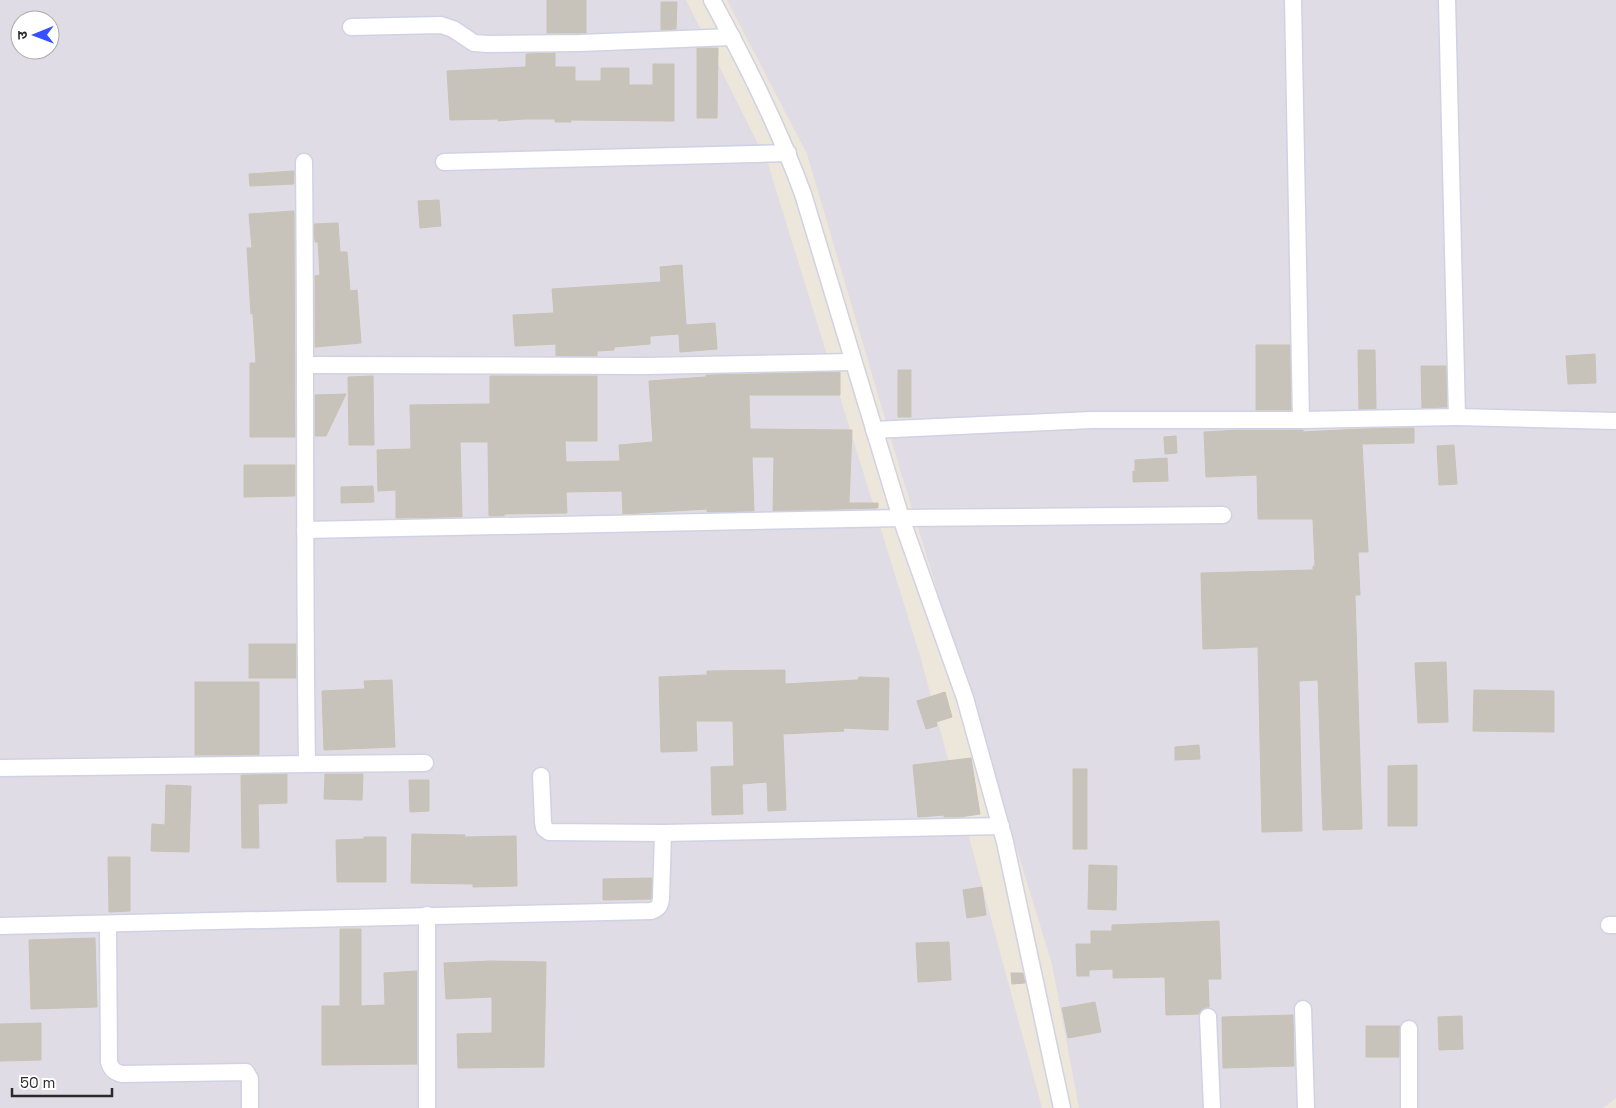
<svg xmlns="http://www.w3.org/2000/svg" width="1616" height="1108" font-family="'Space Grotesk','Noto Sans Devanagari',sans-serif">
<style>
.industrial{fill:#dfdce5;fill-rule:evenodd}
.building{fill:#c8c3ba;stroke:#c8c2b4}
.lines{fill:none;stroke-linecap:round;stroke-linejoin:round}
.minor-casing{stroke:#d0d2e4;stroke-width:19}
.minor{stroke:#fff;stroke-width:16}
</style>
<rect width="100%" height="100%" fill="#ede6da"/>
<g class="industrial">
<path d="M0,0H686L768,164L921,659L1042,1108H0ZM20,20H50V50H20Z"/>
<path d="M727,0H1616V1098L1603,1108H1079L1052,964L899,466L807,154Z"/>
</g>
<g class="building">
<rect x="547" y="0" width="39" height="33"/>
<path d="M661,2H677L676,29L661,30Z"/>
<path d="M697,48H718L717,118H697Z"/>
<path d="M555,53V67H575V81H601V68H629V85H653V64H674V121L571,120V122H555V119H524L498,121V119L450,120L447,71L526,67V54Z"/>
<path d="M294,171V184L250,186L249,174Z"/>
<path d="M439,200L441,226L420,228L418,201Z"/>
<path d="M294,211L295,437H250V363H256L253,313L251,314L247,248H252L249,214Z"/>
<path d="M338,223L340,252H347L350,291L357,290L361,343L315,347V276L320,275L318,242H315L314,224Z"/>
<path d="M682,265L686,325L715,323L717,349L680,352L679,334L650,336V344L614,347V350L597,351V356H556V344L515,346L513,315L554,313L552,289L661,282L660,267Z"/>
<path d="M1256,345H1290L1291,410H1256Z"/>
<path d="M1358,350H1375L1376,409H1359Z"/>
<path d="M1595,354L1596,383L1568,384L1566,356Z"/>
<path d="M1421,366H1446L1447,407L1422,408Z"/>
<rect x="898" y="370" width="13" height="47"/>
<path d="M840,372V395H749L750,429L852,430L849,503H878V508L773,511L774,457H752L754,511L707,512V509L623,514L622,491L566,492L567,513L504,514V516H489L488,442H460L462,517L396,518V490L378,491L377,450L411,449L410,405L490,404V376H597V441H565L566,462L620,461L619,445L653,442L649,381L706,377V375Z"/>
<path d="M373,376L374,445H349L348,377Z"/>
<path d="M346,394L326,436H315V395Z"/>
<path d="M1414,428V443L1362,444L1368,552H1358L1360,595H1355L1362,829L1323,830L1318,680L1299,681L1302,831L1262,832L1258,647L1203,649L1201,573L1313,570V566H1315L1313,519H1258L1257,475L1206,477L1204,432L1241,430H1303V432L1360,429Z"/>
<path d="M1176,436L1177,453L1165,454L1164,437Z"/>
<path d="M1454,445L1457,484L1439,485L1437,446Z"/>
<path d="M1167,458L1168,481L1133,482V471L1135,472V460Z"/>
<path d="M244,465H295V496L244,497Z"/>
<path d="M373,486L374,502L341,503V487Z"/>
<rect x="249" y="644" width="47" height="34"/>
<path d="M1446,662L1448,722L1418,723L1415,663Z"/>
<path d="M785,670V684L858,680L859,677L889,678L888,730L843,728L844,731L783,734L786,810L768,811L767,782L742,784L743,814L712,815L711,767L734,766L733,721H696L697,751L661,752L659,677L707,675V671Z"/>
<path d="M392,680L395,747L324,750L322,691L365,689L364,681Z"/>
<rect x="195" y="682" width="64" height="73"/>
<path d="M1474,690L1554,691V732L1473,731Z"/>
<path d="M945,692L952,717L936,722L937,726L926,729L917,701Z"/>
<path d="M1199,745L1200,759L1175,760V747Z"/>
<path d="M971,758L980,814L960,817H944V815L918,817L913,765Z"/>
<path d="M1417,765V826H1388V766Z"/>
<rect x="1073" y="769" width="14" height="80"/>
<path d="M287,774V803L258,804L259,848H242L241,775Z"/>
<path d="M325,774H363L362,800L324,799Z"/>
<path d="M409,780H429V811L410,812Z"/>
<path d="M166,785L191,786L189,852L151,851L152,824L165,825Z"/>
<path d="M412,834L465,835V837L516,836L517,886L473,887V884L411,883Z"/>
<path d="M364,837H386V882H337L336,840L364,839Z"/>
<path d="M108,857H130V911L109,912Z"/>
<path d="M1089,865L1117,866L1116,910L1088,909Z"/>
<path d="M652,878L651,899L603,900V879Z"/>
<path d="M982,887L986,915L967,918L963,890Z"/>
<path d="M1219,921L1221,979H1208L1209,1007L1202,1009L1199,1014L1166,1015L1165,977L1113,978V969L1089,970V976H1077L1076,944H1091V931H1112V925Z"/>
<path d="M340,929H361V1006L385,1005L384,973L417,971V1064L322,1065V1006H340Z"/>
<path d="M95,938L97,1007L31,1009L29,940Z"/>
<path d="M949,942L951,980L918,982L916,943Z"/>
<path d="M492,961L546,962L544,1067L458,1068L457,1034L492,1033V997L446,999L444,963Z"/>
<path d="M1011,973H1023L1025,983L1012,984Z"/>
<path d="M1095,1002L1101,1032L1068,1038L1062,1008Z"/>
<path d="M1293,1015L1294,1066L1223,1068L1222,1017Z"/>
<path d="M1462,1016L1463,1049L1439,1050L1438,1017Z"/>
<path d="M41,1023V1060L0,1061V1024Z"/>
<path d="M1366,1026H1400L1399,1057H1366Z"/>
</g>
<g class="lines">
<defs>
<g id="minor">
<path d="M712,0C746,63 778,126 803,194L901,518L965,698L1005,842L1062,1108"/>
<path d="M1293,0L1301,420"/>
<path d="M351,27L441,25L453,29L474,43L488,44L580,43L732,37"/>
<path d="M444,162L788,153"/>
<path d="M306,365L646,366L853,362"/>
<path d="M1457,417L1616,421"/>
<path d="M874,430L1091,420H1301L1457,417L1447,0"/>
<path d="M305,530L901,518L1223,515"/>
<path d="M307,764L425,763"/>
<path d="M0,768L307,764C304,563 306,363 304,162"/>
<path d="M541,776L543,822L544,828L549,832L663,833"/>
<path d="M427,915V1108"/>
<path d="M108,924L109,1062C111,1069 114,1072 122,1074L246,1072L250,1079V1108"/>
<path d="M1609,925H1616"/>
<path d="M0,926L651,911C658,909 660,906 661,899L663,833L1001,826"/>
<path d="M1303,1009L1306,1108"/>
<path d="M1208,1017L1212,1108"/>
<path d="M1409,1029V1108"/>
</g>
</defs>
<use href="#minor" class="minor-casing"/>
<use href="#minor" class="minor"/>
</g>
<g transform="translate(35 35) rotate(269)"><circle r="24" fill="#ffffff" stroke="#aaaaaa"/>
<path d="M0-4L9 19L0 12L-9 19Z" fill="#3550ff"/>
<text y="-8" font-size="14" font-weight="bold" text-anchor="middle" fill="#2a2a2a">उ</text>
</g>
<path d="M12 1088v8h100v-8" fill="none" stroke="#2a2a2a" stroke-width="2.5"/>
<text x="20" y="1088" font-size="15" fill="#2a2a2a" stroke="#ffffff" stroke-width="4" paint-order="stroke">50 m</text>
</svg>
